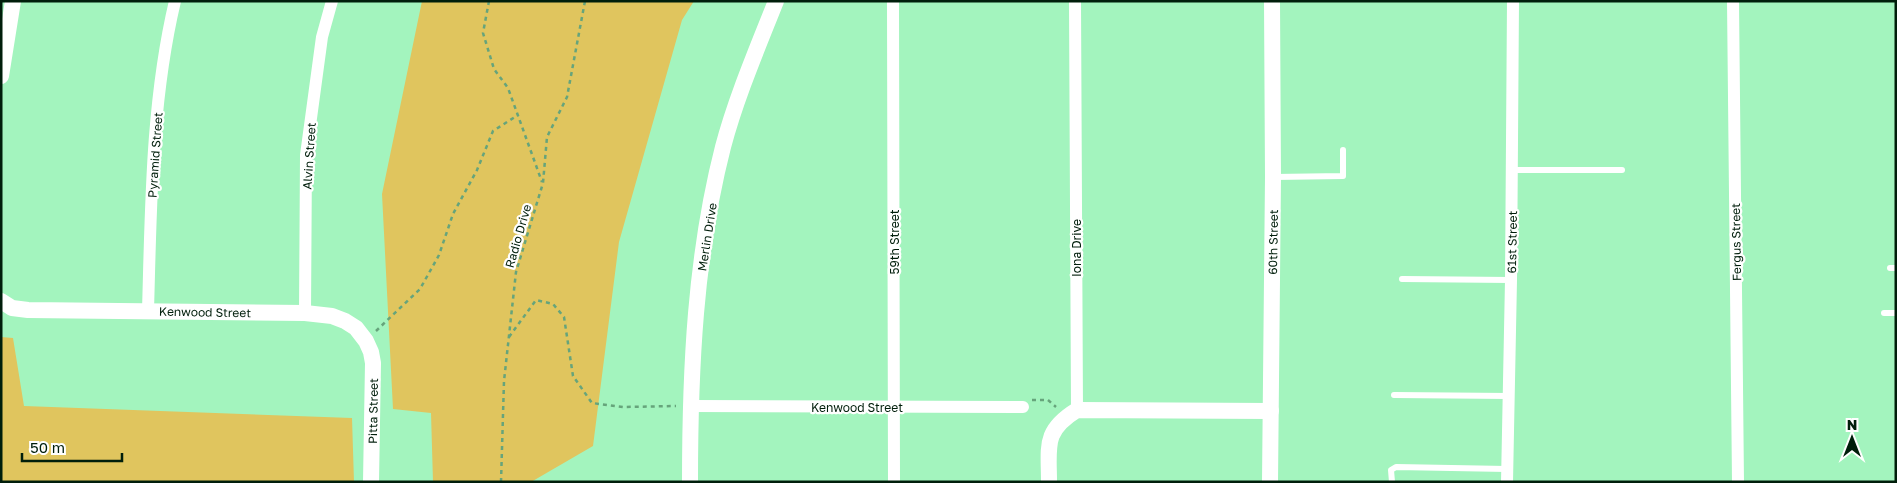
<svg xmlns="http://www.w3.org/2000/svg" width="1897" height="483" font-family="'Golos Text',sans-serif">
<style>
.green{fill:#e0c55e}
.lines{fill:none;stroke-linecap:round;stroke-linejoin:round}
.path{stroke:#66a47b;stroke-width:2.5;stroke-dasharray:4 4;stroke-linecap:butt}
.service{stroke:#fff;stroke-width:6}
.minor{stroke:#fff;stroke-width:12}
.tertiary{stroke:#fff;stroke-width:16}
.labels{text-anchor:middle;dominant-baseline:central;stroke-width:4.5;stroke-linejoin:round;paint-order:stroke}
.street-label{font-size:12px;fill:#001e0b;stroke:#fff}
</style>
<rect width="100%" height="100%" fill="#a3f4be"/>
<g class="green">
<path d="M422,1H694L682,20L619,242L593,446L531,482H433L431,413L393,409L382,194Z"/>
<path d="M1,337L13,338L24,406L352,418L354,482H1Z"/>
</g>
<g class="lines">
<g class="path">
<path d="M489,1L483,33L494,69L508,88L542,182"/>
<path d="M376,331L420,289L439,255L453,214L477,170L493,131L518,115"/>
<path d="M509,337L536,300L553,304L564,317L573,376L592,403L623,407L676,406"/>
<path d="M1032,400H1048L1056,407"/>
<path d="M501,482L504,381L516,272L543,183L547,137L567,97L585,1"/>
</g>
<g class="service">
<path d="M1512,170H1622"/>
<path d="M1274,177L1343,176V150"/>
<path d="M1890,268H1896"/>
<path d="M1402,279L1511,280"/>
<path d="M1884,313H1896"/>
<path d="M1394,395L1509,396"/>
<path d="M1392,482L1391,470L1396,467L1507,469"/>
</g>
<g class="minor">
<path d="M893,1L894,482"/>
<path d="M1075,1L1077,410"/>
<path d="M1733,1L1738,482"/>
<path d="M148,311C151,208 151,102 175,1"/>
<path d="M305,313L306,155L322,37L332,1"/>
<path d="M690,406L1023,407"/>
<path d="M1507,482L1511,280L1513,1"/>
</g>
<g class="tertiary">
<path d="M1,76L13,1"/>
<path d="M1,301L12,308L28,310L305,313L332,316L345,321L356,328L366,341L371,352L373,363L371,482"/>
<path d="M690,482C690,370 695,256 723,147C736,98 757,49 776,1"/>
<path d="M1049,482C1049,446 1043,431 1077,410L1271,411"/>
<path d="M1270,482L1273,177L1272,1"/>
</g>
</g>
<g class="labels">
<g class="street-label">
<text transform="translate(155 155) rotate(-86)">Pyramid Street</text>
<text transform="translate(309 156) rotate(-86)">Alvin Street</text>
<text transform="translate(518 236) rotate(-74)">Radio Drive</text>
<text transform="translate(707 237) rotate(-81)">Merlin Drive</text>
<text transform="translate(894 242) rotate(-90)">59th Street</text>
<text transform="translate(1273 242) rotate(-89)">60th Street</text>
<text transform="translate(1512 242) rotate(-89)">61st Street</text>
<text transform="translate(1736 242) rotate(-91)">Fergus Street</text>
<text transform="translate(1076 248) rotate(-90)">Iona Drive</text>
<text transform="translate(205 312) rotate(1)">Kenwood Street</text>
<text x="857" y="407">Kenwood Street</text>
<text transform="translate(373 411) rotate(-89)">Pitta Street</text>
</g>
</g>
<rect width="1897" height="483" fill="none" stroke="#001e0b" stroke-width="5"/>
<g transform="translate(1852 438)" stroke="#ffffff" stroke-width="4" paint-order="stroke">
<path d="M0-4L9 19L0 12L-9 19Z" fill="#001e0b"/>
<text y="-8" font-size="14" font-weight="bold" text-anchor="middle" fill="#001e0b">N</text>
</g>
<path d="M22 453v8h100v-8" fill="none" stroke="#001e0b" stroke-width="2.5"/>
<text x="30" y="453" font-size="15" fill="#001e0b" stroke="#ffffff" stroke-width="4" paint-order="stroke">50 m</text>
</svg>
